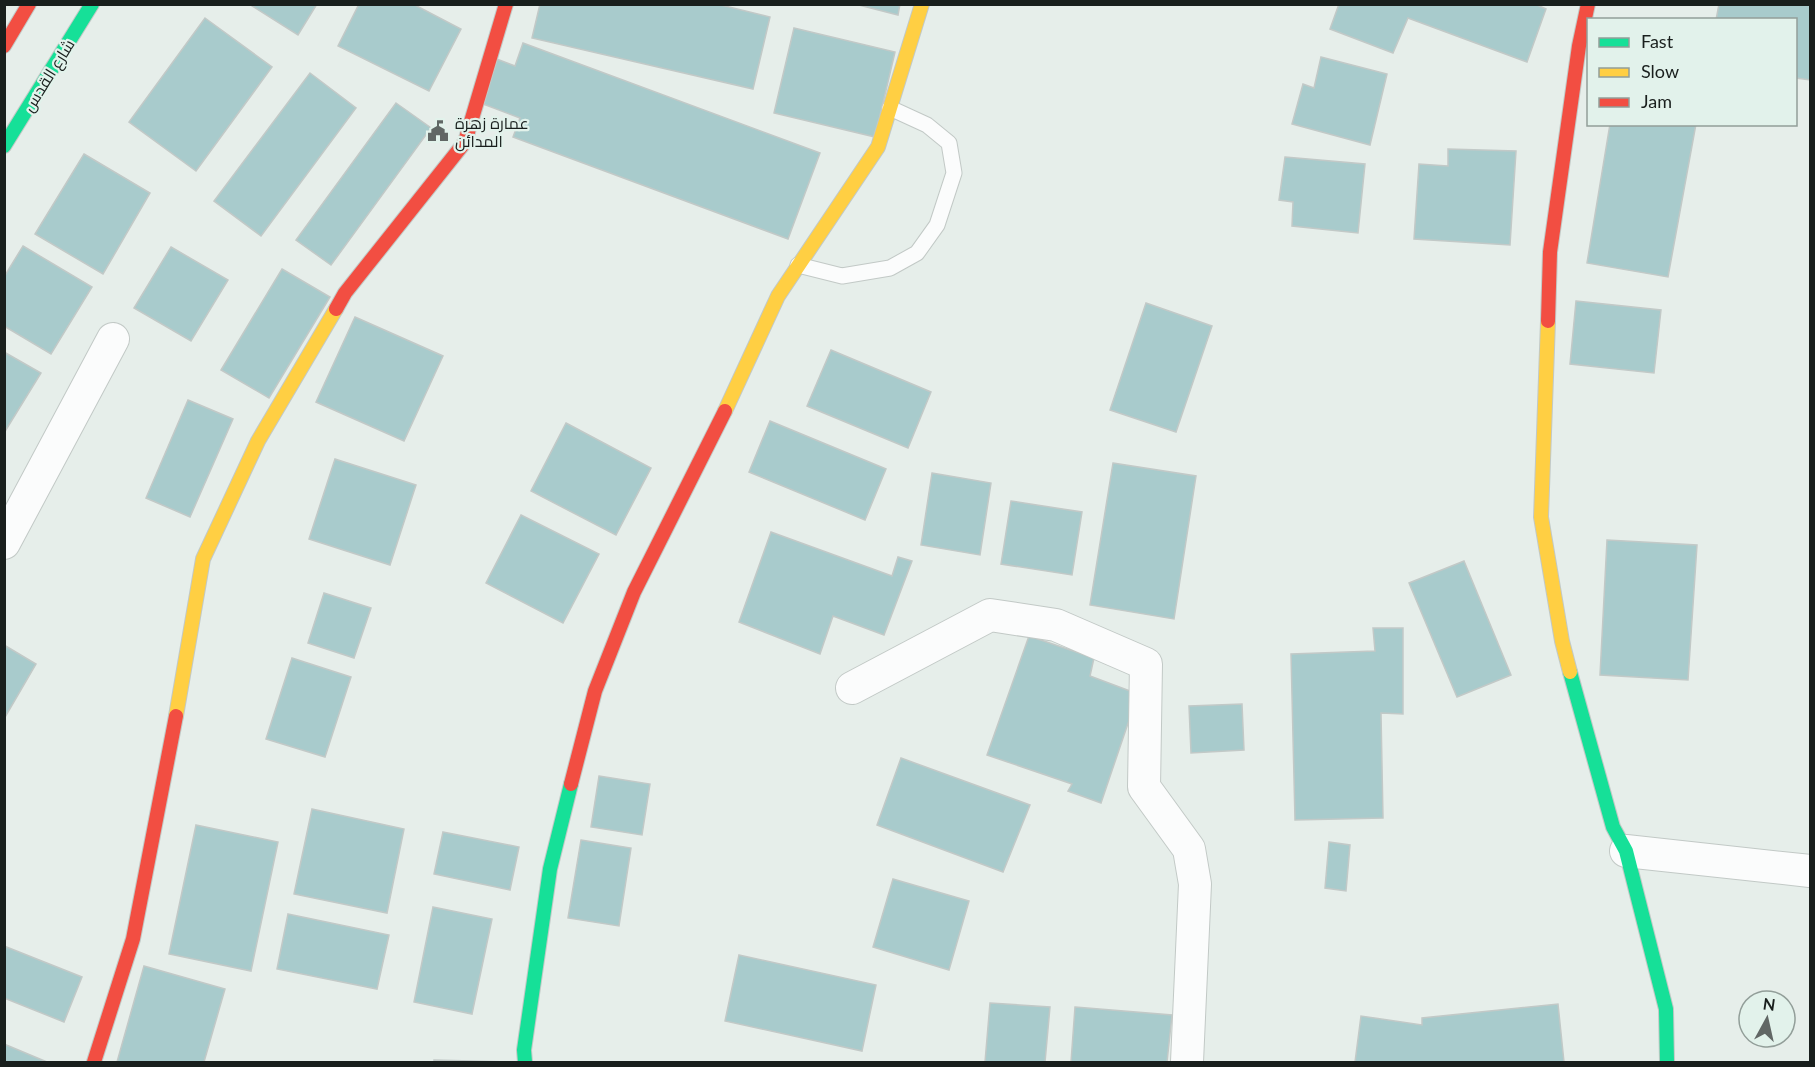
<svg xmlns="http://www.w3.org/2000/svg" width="1815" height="1067" font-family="Lato,Cairo,sans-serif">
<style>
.building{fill:#a8cbcc;stroke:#c2c9c7;stroke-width:1.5}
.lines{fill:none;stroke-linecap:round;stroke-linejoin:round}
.lane-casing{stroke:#c2c9c6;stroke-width:17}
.street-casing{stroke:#c2c9c6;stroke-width:34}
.fast-casing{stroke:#c2c9c6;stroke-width:16}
.slow-casing{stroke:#c2c9c6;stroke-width:16}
.jam-casing{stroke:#c2c9c6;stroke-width:16}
.lane{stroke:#fbfcfc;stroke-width:15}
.street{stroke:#fbfcfc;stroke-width:32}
.fast{stroke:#16e098;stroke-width:14}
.slow{stroke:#ffcf43;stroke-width:14}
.jam{stroke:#f24e42;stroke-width:14}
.labels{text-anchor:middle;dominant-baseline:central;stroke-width:4.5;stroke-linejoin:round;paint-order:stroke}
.street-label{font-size:16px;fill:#191f1d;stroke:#e2f2eb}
.poi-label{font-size:16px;fill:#191f1d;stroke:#e2f2eb;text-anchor:start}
</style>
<rect width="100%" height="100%" fill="#e6eeea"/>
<g class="building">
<path d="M249,4H317L298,35Z"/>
<path d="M359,4H413L461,29L429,91L338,46Z"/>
<path d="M540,4H717L770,17L753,89L532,38Z"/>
<path d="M855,4H900L898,15Z"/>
<path d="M1339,4H1535L1546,9L1527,62L1408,18L1393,53L1330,29Z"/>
<path d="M1719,4H1810V80L1796,78V20H1716Z"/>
<path d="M205,18L272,67L196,171L129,122Z"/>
<path d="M794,28L895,52L875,137L774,113Z"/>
<path d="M523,43L820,153L788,239L513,137L520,118L478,102L494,58L515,66Z"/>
<path d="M1321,57L1387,74L1370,145L1292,124L1303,84L1314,88Z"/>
<path d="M310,73L356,108L261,236L214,201Z"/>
<path d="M396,103L431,128L331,265L296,240Z"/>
<path d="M1610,124H1696L1668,277L1587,263Z"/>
<path d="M1448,149L1516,151L1510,245L1414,239L1419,164L1448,166Z"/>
<path d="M84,154L150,193L103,274L35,234Z"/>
<path d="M1285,157L1365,164L1358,233L1292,226L1293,202L1279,200Z"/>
<path d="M23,246L92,287L51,354L4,326V277Z"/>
<path d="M171,247L228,280L191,341L134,308Z"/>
<path d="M282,269L330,297L269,398L221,370Z"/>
<path d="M1576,301L1661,310L1654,373L1570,364Z"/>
<path d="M1146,303L1212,326L1176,432L1110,410Z"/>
<path d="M355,317L443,356L404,441L316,402Z"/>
<path d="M831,350L931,392L908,448L807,406Z"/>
<path d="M4,352L41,373L4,433Z"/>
<path d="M188,400L233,419L190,517L146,498Z"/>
<path d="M770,421L886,469L865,520L749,472Z"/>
<path d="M566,423L651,468L616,535L531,491Z"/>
<path d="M335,459L416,485L390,565L309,539Z"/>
<path d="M1113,463L1196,476L1174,619L1090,605Z"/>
<path d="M932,473L991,483L980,555L921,545Z"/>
<path d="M1011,501L1082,512L1072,575L1001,564Z"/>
<path d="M521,515L599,554L563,623L486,583Z"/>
<path d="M771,532L892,576L898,557L912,561L884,635L833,616L820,654L739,622Z"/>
<path d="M1607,540L1697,545L1688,680L1600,675Z"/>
<path d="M1464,561L1511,675L1457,697L1409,583Z"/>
<path d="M324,593L371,608L354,658L308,643Z"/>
<path d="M1373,628H1403V714L1381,713L1383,818L1295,820L1291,654L1375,651Z"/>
<path d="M1029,636L1094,658L1090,676L1138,694L1101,803L1068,791L1072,784L987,755Z"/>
<path d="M4,645L36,664L4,719Z"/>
<path d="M292,658L351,677L325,757L266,739Z"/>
<path d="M1242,704L1244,750L1191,753L1189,706Z"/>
<path d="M901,758L1030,805L1003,872L877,825Z"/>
<path d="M599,776L650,784L642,835L591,827Z"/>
<path d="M312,809L404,829L387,913L294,894Z"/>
<path d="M196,825L278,842L251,971L169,954Z"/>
<path d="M443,832L519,847L510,890L434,874Z"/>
<path d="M581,840L631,848L619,926L568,918Z"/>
<path d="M1329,842L1350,845L1346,891L1325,888Z"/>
<path d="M893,879L969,901L949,970L873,947Z"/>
<path d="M433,907L492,919L472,1014L414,1002Z"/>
<path d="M288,914L389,935L377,989L277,969Z"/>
<path d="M4,946L82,977L64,1022L4,998Z"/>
<path d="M739,955L876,985L862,1051L725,1021Z"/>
<path d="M144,966L225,989L204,1062H117Z"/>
<path d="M990,1003L1050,1007L1045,1062H985Z"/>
<path d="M1558,1004L1564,1062H1355L1361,1016L1422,1025V1018Z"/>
<path d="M1075,1007L1172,1015L1167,1062H1071Z"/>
<path d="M4,1044L47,1062H4Z"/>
<path d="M434,1060L513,1062H434Z"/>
</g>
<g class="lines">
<defs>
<path id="lane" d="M798,265L842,276L890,268L917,253L937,225L954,173L949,143L927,125L890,108"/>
<g id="street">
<path d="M4,543L113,339"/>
<path d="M852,688L990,615L1056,625L1146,664L1144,787L1189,849L1195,884L1187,1062"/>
<path d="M1626,851L1810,871"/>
</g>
<g id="fast">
<path d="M4,146L92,4"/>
<path d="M1570,672L1613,827L1626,851L1666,1009L1667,1062"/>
<path d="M525,1062L524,1050L550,869L571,784"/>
</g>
<g id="slow">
<path d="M1548,321L1541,517L1562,641L1570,672"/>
<path d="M725,411L778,296L878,147L922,4"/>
<path d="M176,716L203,559L258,441L336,309"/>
</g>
<g id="jam">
<path d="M4,46L29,4"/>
<path d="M336,309L345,293L465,142L506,4"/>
<path d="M1548,321L1550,252L1579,46L1588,4"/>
<path d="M571,784L595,691L634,592L725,411"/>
<path d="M94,1062L133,939L176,716"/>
</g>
</defs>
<use href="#lane" class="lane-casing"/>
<use href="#street" class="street-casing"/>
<use href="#fast" class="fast-casing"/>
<use href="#slow" class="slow-casing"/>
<use href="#jam" class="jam-casing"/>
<use href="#lane" class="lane"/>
<use href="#street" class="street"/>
<use href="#fast" class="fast"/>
<use href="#slow" class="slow"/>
<use href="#jam" class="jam"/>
</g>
<defs>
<symbol id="civic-bare" viewBox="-9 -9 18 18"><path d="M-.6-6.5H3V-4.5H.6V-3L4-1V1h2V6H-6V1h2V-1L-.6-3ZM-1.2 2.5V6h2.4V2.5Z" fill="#616765" stroke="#e2f2eb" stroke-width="2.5" paint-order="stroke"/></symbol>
</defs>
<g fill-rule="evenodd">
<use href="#civic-bare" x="423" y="116" width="30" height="30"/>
</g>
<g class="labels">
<g class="street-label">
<text transform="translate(48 75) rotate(-58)">شارع القدس</text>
</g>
<g class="poi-label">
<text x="455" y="122">عمارة زهرة<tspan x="455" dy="18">المدائن</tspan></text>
</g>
</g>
<rect width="1815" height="1067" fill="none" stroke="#191f1d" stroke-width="12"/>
<rect x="1587" y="18" width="210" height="108" fill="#e2f2eb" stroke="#929e99" stroke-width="1.5"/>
<rect x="1599" y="38" width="30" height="9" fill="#16e098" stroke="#929e99" stroke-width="1.5"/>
<text x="1641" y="48" font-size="18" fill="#191f1d">Fast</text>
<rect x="1599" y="68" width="30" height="9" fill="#ffcf43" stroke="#929e99" stroke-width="1.5"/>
<text x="1641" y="78" font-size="18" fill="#191f1d">Slow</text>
<rect x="1599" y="98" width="30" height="9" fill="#f24e42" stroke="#929e99" stroke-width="1.5"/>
<text x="1641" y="108" font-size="18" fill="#191f1d">Jam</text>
<g transform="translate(1767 1019) rotate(8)"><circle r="28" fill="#e2f2eb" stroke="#929e99" stroke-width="1.5"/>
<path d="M0-4.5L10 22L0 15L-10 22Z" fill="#616765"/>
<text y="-9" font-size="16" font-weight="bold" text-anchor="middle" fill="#191f1d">N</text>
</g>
</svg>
